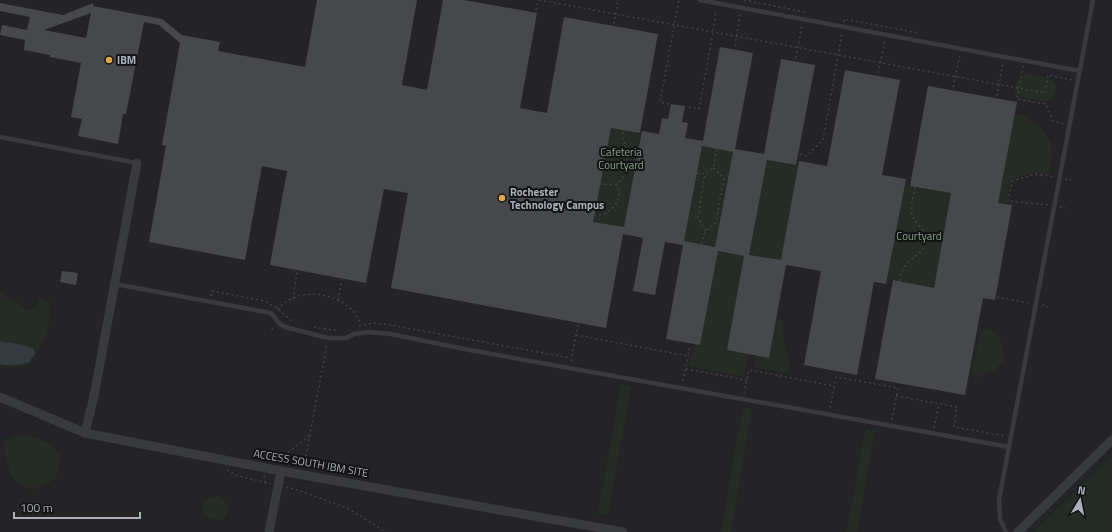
<svg xmlns="http://www.w3.org/2000/svg" width="1112" height="532" font-family="'Titillium Web',sans-serif">
<style>
.built{fill:#242427}
.green{fill:#242c25}
.water{fill:#333b41}
.building{fill:#47484c;fill-rule:evenodd}
.lines{fill:none;stroke-linecap:round;stroke-linejoin:round}
.path{stroke:#404145;stroke-width:1.5;stroke-dasharray:2 3;stroke-linecap:butt}
.lane{stroke:#393a3e;stroke-width:4.5}
.street{stroke:#393a3e;stroke-width:9}
.poi-dot{fill:#dfa64b;stroke:#131315;stroke-width:1.5}
.labels{text-anchor:middle;dominant-baseline:central;stroke-width:4;stroke-linejoin:round;paint-order:stroke}
.poi-label{font-size:11px;font-weight:bold;fill:#acb0b8;stroke:#131315;text-anchor:start}
.park-label{font-size:11px;fill:#85a185;stroke:#131315}
.street-label{font-size:11px;fill:#acb0b8;stroke:#131315}
</style>
<rect width="100%" height="100%" fill="#18181a"/>
<rect class="built" x="0" y="0" width="1112" height="532"/>
<g class="green">
<path d="M1026,74C1033,74 1045,76 1051,80C1061,86 1054,98 1045,102L1014,95C1013,84 1017,79 1026,74Z"/>
<path d="M1015,113L1024,116L1042,129L1051,141L1052,154L1049,174L1034,173L1011,179L1006,204L998,203Z"/>
<path d="M611,128L641,133L624,227L593,222Z"/>
<path d="M702,146L733,152L715,247L684,241Z"/>
<path d="M767,160L799,166L781,260L749,255Z"/>
<path d="M905,185L951,193L934,288L887,279Z"/>
<path d="M718,251L744,256L727,350L749,354L744,377L689,366L694,344L700,345Z"/>
<path d="M0,292L15,300L20,306L29,311L36,308L40,298L50,303C51,322 47,338 36,353C33,356 31,361 28,363C21,369 8,368 0,366Z"/>
<path d="M776,319L782,320V334L790,361L788,373L754,367L757,356L769,358Z"/>
<path d="M985,328C1001,332 1003,345 1004,360C996,371 990,372 978,378L973,372C975,357 976,341 985,328Z"/>
<path d="M621,384L631,386L608,515L598,514Z"/>
<path d="M743,407L752,409L731,532H721Z"/>
<path d="M865,429L875,431L857,532H847Z"/>
<path d="M22,435C39,439 49,441 60,455L59,467L56,478C49,482 41,488 33,489C24,489 13,482 10,474C9,471 9,467 8,464C6,455 4,454 4,443L11,437Z"/>
<path d="M1112,456V532H1036V530Z"/>
<path d="M218,496C229,501 232,514 222,521L209,518L203,513V504L209,499Z"/>
</g>
<path class="water" d="M0,341L24,345L34,349L35,354L29,362L16,365H4L0,364Z"/>
<g class="building">
<path d="M317,0H417L402,85L427,90L443,0H464L537,13L520,108L547,113L564,17L658,34L640,133L611,128L593,222L624,227L642,131L659,134L662,118L668,119L671,104L685,106L682,122L688,123L685,138L703,141L720,47L753,53L735,149L764,154L781,59L815,65L796,165L767,160L749,255L781,260L799,161L827,166L845,70L900,80L882,175L906,179L886,284L874,282L857,375L804,365L821,271L786,265L769,358L727,350L744,256L718,251L700,345L666,339L683,245L665,242L655,295L633,291L643,238L623,234L606,328L391,288L408,193L384,189L366,283L270,265L287,171L262,166L245,260L149,242L166,146L162,145L180,43L159,25L144,22L126,114H123L118,144L78,136L82,119L71,117L81,63L50,57V55L24,50L25,40L0,35L2,25L27,30L30,17L0,11V3L63,15L93,3V6L162,19L182,35L220,42L218,51L305,67ZM91,13L86,38L44,30ZM702,146L733,152L715,247L684,241Z"/>
<path d="M928,86L1017,102L998,203L1012,205L995,300L983,298L965,395L875,379L893,280L934,288L951,193L910,186Z"/>
<path d="M62,271L78,273L76,285L60,282Z"/>
</g>
<g class="lines">
<g class="path">
<path d="M539,0L1045,93L1048,75L1072,80"/>
<path d="M744,0L805,12L804,14"/>
<path d="M536,10L538,0"/>
<path d="M844,22V19L919,33"/>
<path d="M614,24L618,0"/>
<path d="M735,46L740,15"/>
<path d="M796,58L802,25"/>
<path d="M1023,66L1017,99L1046,104L1053,121L1064,124"/>
<path d="M878,73L885,41"/>
<path d="M953,87L960,55"/>
<path d="M997,96L1003,62"/>
<path d="M669,104L660,102L679,0"/>
<path d="M689,107L699,109L713,32L716,10"/>
<path d="M800,154L807,156L823,140L842,33"/>
<path d="M697,173L705,174L713,168L717,149"/>
<path d="M1065,179L1071,180"/>
<path d="M600,184C604,184 609,185 613,185C626,183 628,162 626,152C625,144 623,138 623,130"/>
<path d="M1048,205L1008,201L1012,181L1036,174L1054,177"/>
<path d="M1060,207L1066,208"/>
<path d="M594,215C606,216 619,207 619,193C619,190 617,187 617,184"/>
<path d="M705,231L698,217L705,174"/>
<path d="M702,244L705,231L716,222L724,178L713,168"/>
<path d="M900,281C901,275 902,269 907,264C913,256 924,253 926,241C928,231 914,224 912,214C910,206 914,195 915,187"/>
<path d="M211,296L212,291L264,301L277,308L293,322"/>
<path d="M997,297L1029,303"/>
<path d="M293,299L297,272"/>
<path d="M338,300L342,279"/>
<path d="M1042,305L1048,307"/>
<path d="M277,309C282,305 287,301 293,298C312,290 336,295 351,309C356,312 358,320 361,324"/>
<path d="M359,326L374,323L384,324L571,358"/>
<path d="M314,327L338,331"/>
<path d="M272,330L273,326"/>
<path d="M576,335L688,356L690,345"/>
<path d="M571,361L578,324"/>
<path d="M686,369L747,380"/>
<path d="M683,381L688,356"/>
<path d="M744,393L749,370L834,386"/>
<path d="M896,396L957,407L954,427L1005,436"/>
<path d="M830,408L836,377L898,388L892,420"/>
<path d="M934,428L939,404"/>
<path d="M255,448L260,459"/>
<path d="M259,454L279,456L286,454L309,436"/>
<path d="M304,466L327,344"/>
<path d="M227,470L238,476L271,484"/>
<path d="M264,476L265,484"/>
<path d="M286,487L298,490L349,509L386,532"/>
</g>
<g class="lane">
<path d="M700,0L1080,71"/>
<path d="M0,137L137,163"/>
<path d="M115,284L271,313L280,324L285,327L328,338H346L354,334L369,332L391,334L464,349L1009,447"/>
<path d="M1006,532L1000,519L999,500L1093,0"/>
</g>
<g class="street">
<path d="M0,397L85,433L281,471L623,532"/>
<path d="M85,433L94,396L137,163"/>
<path d="M269,532L281,471"/>
<path d="M1018,532L1112,440"/>
</g>
</g>
<g class="poi-dot">
<circle cx="109" cy="60" r="4"/>
<circle cx="502" cy="198" r="4"/>
</g>
<g class="labels">
<g class="poi-label">
<text x="117" y="60">IBM</text>
<text x="510" y="192">Rochester<tspan x="510" dy="13">Technology Campus</tspan></text>
</g>
<g class="park-label">
<text x="621" y="152">Cafeteria<tspan x="621" dy="13">Courtyard</tspan></text>
<text x="919" y="236">Courtyard</text>
</g>
<g class="street-label">
<text transform="translate(311 463) rotate(10)">ACCESS SOUTH IBM SITE</text>
</g>
</g>
<g transform="translate(1080 500) rotate(10)" stroke="#131315" stroke-width="3" paint-order="stroke">
<path d="M0-3L7 15L0 10L-7 15Z" fill="#acb0b8"/>
<text y="-6" font-size="11" font-weight="bold" text-anchor="middle" fill="#acb0b8">N</text>
</g>
<path d="M14 512v6h126v-6" fill="none" stroke="#acb0b8" stroke-width="2"/>
<text x="20" y="512" font-size="12" fill="#acb0b8" stroke="#131315" stroke-width="3" paint-order="stroke">100 m</text>
</svg>
